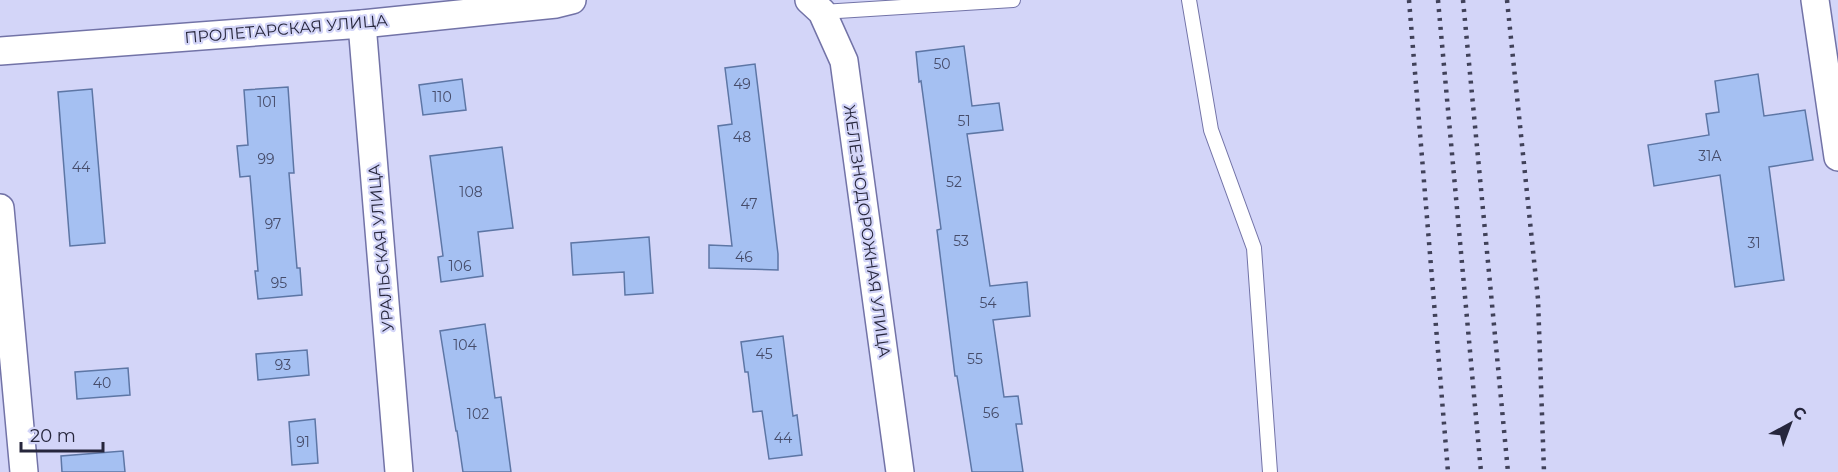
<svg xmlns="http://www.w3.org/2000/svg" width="1838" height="472" font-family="Montserrat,sans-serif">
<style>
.building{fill:#a5c0f2;stroke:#5d76a5;stroke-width:1.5}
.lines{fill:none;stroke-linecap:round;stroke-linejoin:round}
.service-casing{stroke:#7273a7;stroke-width:16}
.minor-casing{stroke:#7273a7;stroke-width:30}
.service{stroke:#fff;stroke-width:14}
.minor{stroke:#fff;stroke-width:27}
.rail{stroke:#404159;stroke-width:4.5;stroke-dasharray:3 6;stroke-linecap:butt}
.labels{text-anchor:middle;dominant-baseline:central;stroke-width:4.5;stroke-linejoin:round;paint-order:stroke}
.number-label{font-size:14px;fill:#464c6a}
.street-label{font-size:16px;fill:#26263c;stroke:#d3d5f8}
</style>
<rect width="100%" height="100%" fill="#d3d5f8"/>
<g class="building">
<path d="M964,46L972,106L999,103L1003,130L967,134L990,286L1027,282L1030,316L993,320L1004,397L1018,396L1022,424H1016L1023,472H972L957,376H955L937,230L941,229L921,81L919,82L916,52Z"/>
<path d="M755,64L778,254V270L709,268V245L732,246L718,126L732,124L725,68Z"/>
<path d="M1758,74L1764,116L1805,110L1813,160L1769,167L1784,280L1735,287L1720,175L1654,186L1648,145L1709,135L1706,114L1719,112L1715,81Z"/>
<path d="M462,79L466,110L423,115L419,85Z"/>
<path d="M288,87L294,173H289L297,268H300L302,295L258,299L255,271H258L250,176L240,177L237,146L248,145L244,90Z"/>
<path d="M92,89L105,243L70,246L58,92Z"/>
<path d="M502,147L513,228L478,232L483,276L441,282L438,257L443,256L430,156Z"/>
<path d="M649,237L653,293L625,295L624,272L573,275L571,243Z"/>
<path d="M485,324L495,398L501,397L511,472H463L457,431H456L440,331Z"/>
<path d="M783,336L793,416L797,415L802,455L769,459L762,411L753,412L748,372H745L741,342Z"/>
<path d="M307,350L309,375L258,380L256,354Z"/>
<path d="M128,368L130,395L77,399L75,372Z"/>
<path d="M315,419L318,463L292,465L289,422Z"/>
<path d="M123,451L125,472H62L61,456Z"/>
</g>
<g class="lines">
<defs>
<g id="service">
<path d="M1189,0L1211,130L1254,248L1270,472"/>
<path d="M822,12L1013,0"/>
</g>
<g id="minor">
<path d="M809,0L822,12L844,61L900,472"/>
<path d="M1815,0L1838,157"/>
<path d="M362,24L399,472"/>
<path d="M0,51L362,24L556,4L572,0"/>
<path d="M0,208L24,472"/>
</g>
</defs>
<use href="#service" class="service-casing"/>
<use href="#minor" class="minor-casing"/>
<use href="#service" class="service"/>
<use href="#minor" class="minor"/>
<g class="rail">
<path d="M1409,0L1448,472"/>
<path d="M1438,0L1481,472"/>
<path d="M1463,0L1508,472"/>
<path d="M1507,0L1538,299L1544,472"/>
</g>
</g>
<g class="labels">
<g class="number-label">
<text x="942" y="64">50</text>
<text x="742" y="84">49</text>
<text x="442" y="97">110</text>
<text x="267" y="102">101</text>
<text x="964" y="121">51</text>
<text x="742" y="137">48</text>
<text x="1710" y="156">31А</text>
<text x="266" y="159">99</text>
<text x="81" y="167">44</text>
<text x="954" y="182">52</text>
<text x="471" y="192">108</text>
<text x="749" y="204">47</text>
<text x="273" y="224">97</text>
<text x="961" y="241">53</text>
<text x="1754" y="243">31</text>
<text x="744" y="257">46</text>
<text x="460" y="266">106</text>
<text x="279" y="283">95</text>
<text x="988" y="303">54</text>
<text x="465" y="345">104</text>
<text x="764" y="354">45</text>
<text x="975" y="359">55</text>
<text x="283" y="365">93</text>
<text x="102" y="383">40</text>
<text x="991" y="413">56</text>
<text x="478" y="414">102</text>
<text x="783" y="438">44</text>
<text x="303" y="442">91</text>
</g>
<g class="street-label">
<text transform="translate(286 29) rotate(-5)">ПРОЛЕТАРСКАЯ УЛИЦА</text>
<text transform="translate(867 231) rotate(82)">ЖЕЛЕЗНОДОРОЖНАЯ УЛИЦА</text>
<text transform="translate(381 248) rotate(-95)">УРАЛЬСКАЯ УЛИЦА</text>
</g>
</g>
<g transform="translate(1790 424) rotate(41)" stroke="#d3d5f8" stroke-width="4.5" paint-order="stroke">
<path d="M0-4.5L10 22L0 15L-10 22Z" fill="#26263c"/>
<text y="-9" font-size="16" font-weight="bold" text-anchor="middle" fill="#26263c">С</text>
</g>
<path d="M21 442v9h82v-9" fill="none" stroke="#26263c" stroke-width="3"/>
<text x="30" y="442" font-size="18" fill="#26263c" stroke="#d3d5f8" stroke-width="4.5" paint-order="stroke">20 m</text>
</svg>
